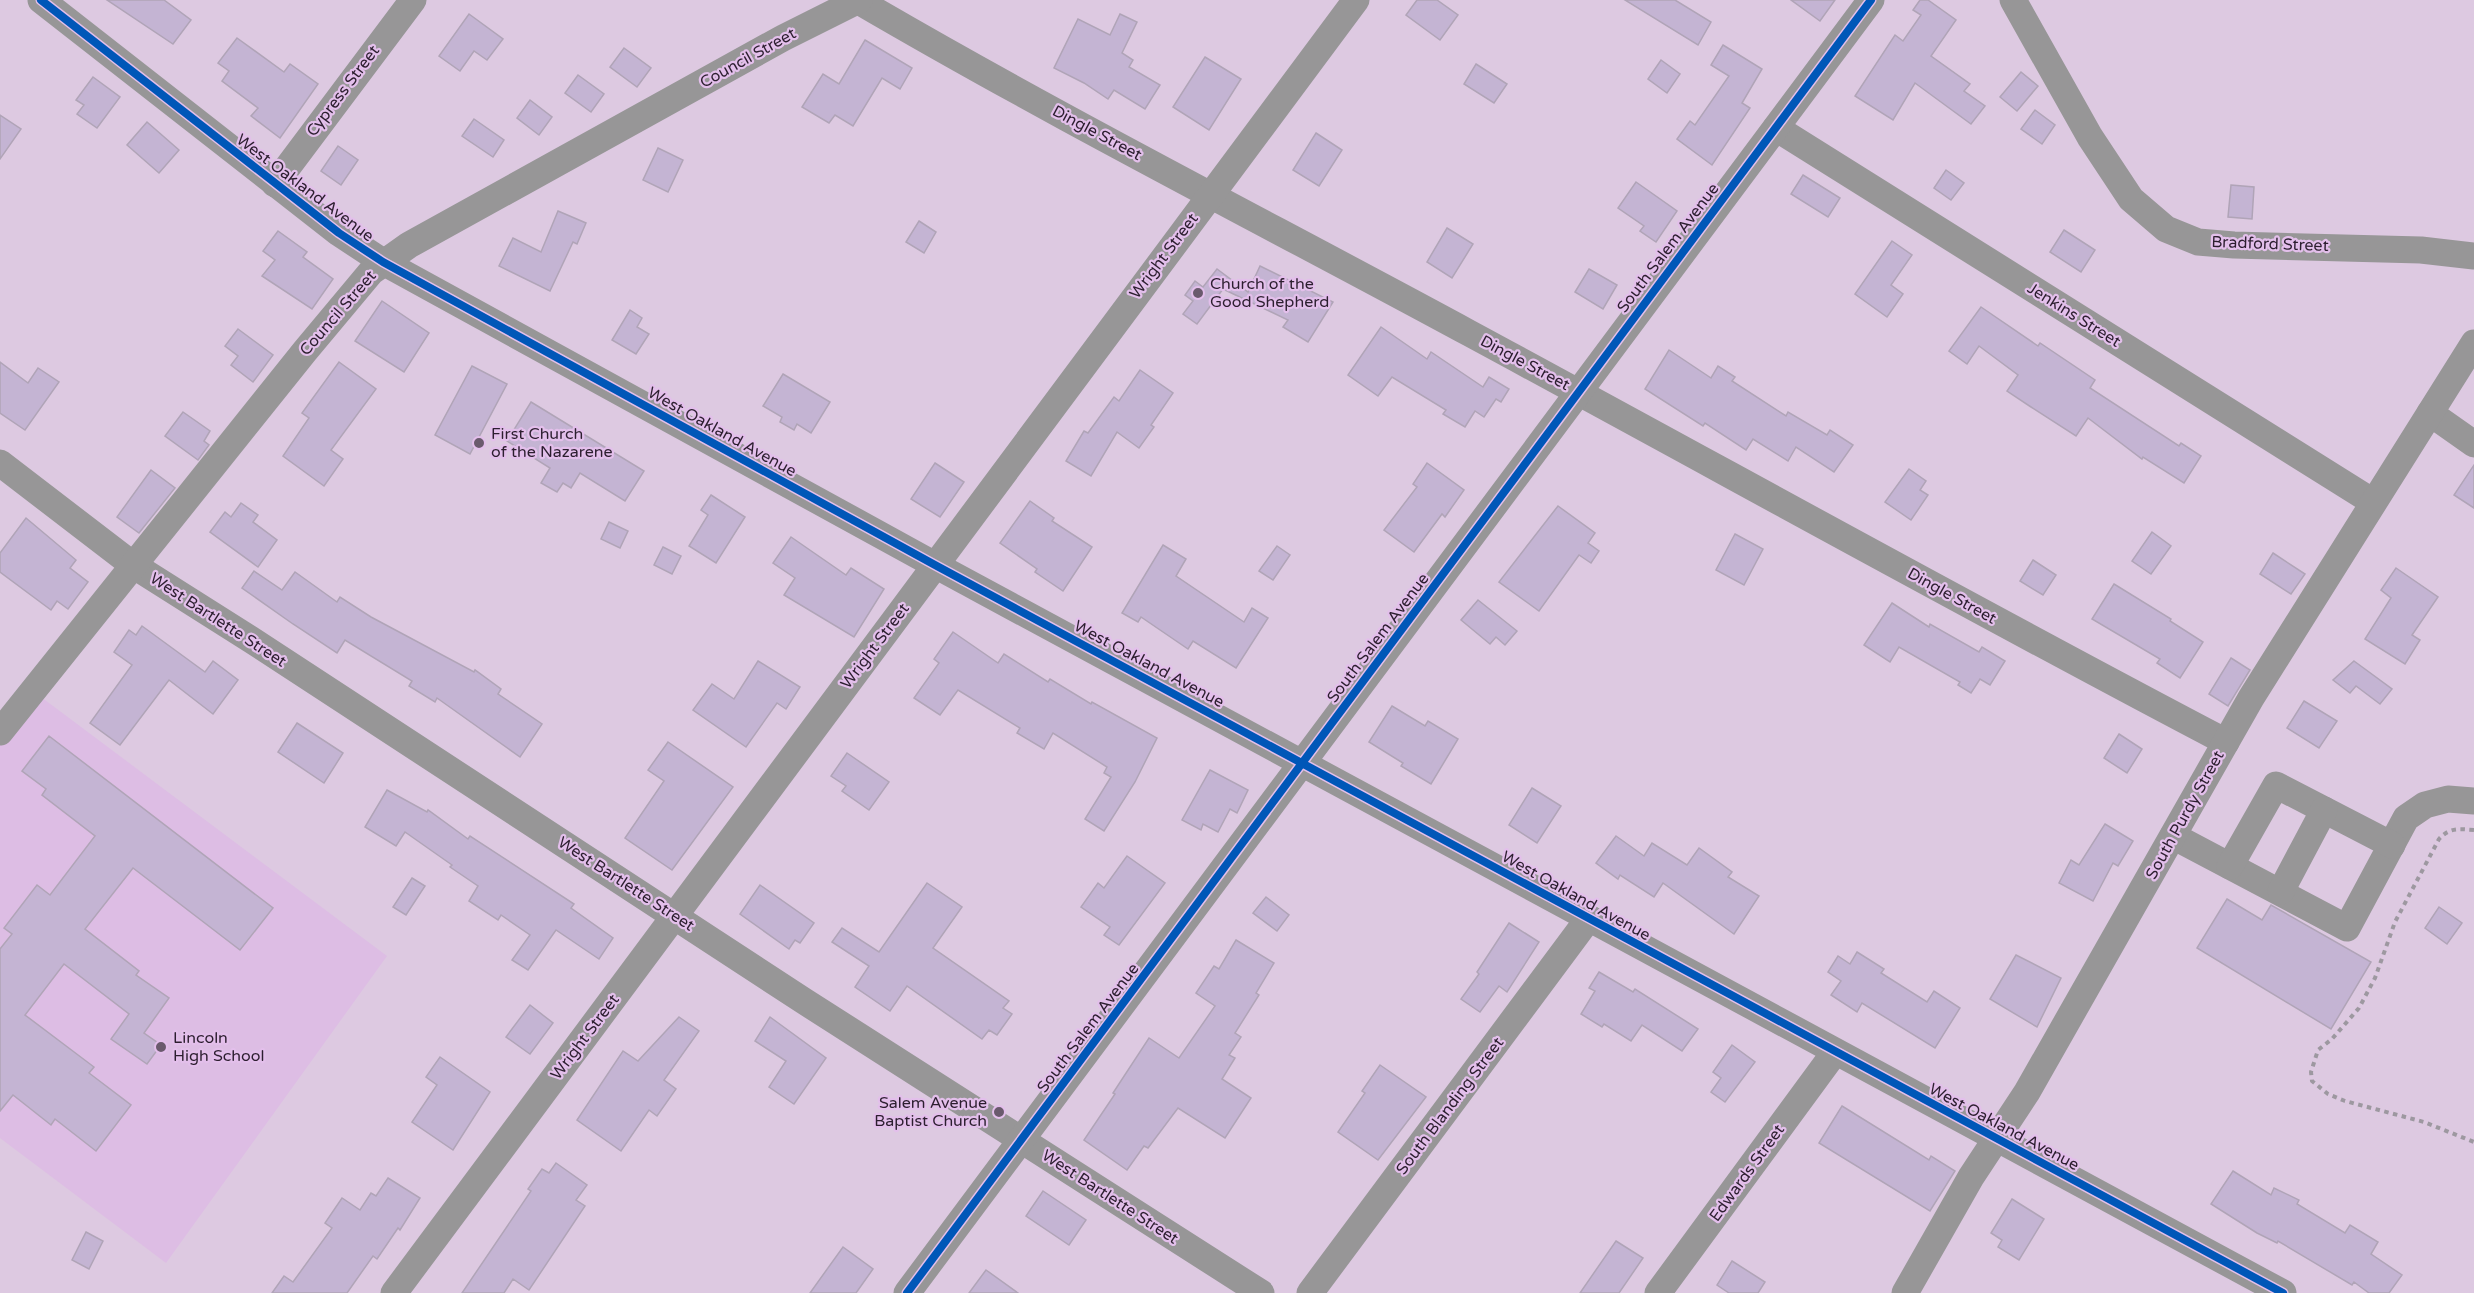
<svg xmlns="http://www.w3.org/2000/svg" width="2474" height="1293" font-family="'Varela Round',sans-serif">
<style>
.built{fill:#ddbde4}
.building{fill:#c4b4d3;stroke:#b0a4b7;stroke-width:1.5}
.lines{fill:none;stroke-linecap:round;stroke-linejoin:round}
.path{stroke:#9d98a0;stroke-width:4;stroke-dasharray:4.5 4.5;stroke-linecap:butt}
.minor{stroke:#979697;stroke-width:27}
.cycleway-casing{stroke:#e3bfeb;stroke-width:11}
.cycleway{stroke:#0057b8;stroke-width:8}
.poi-dot{fill:#6a5a6d;stroke:#e3bfeb;stroke-width:2}
.labels{text-anchor:middle;dominant-baseline:central;stroke-width:4.5;stroke-linejoin:round;paint-order:stroke}
.street-label{font-size:16px;fill:#2c1e2f;stroke:#e3bfeb}
.poi-label{font-size:16px;fill:#2c1e2f;stroke:#e3bfeb;text-anchor:start}
</style>
<rect width="100%" height="100%" fill="#ddc9e1"/>
<path class="built" d="M33,691L387,956L166,1263L0,1138V732Z"/>
<g class="building">
<path d="M107,0H164L191,20L173,44Z"/>
<path d="M1417,0H1437L1458,15L1440,40L1406,15Z"/>
<path d="M1625,0H1675L1711,22L1698,45Z"/>
<path d="M1791,0H1835L1820,21Z"/>
<path d="M1920,0H1928L1956,20L1931,56L1970,84L1964,91L1985,106L1971,124L1915,83L1893,120L1855,96L1895,35L1903,41L1921,15L1913,10Z"/>
<path d="M469,14L503,39L487,60L474,51L460,71L439,56Z"/>
<path d="M1120,14L1137,22L1122,53L1133,60L1129,67L1160,85L1145,109L1114,90L1108,99L1084,83L1054,68L1078,19L1110,35Z"/>
<path d="M237,38L284,72L290,64L318,84L280,138L251,116L258,108L222,81L229,71L218,63Z"/>
<path d="M865,40L912,68L900,89L882,78L853,126L835,115L829,123L802,107L823,74L839,84Z"/>
<path d="M1723,45L1762,69L1742,103L1750,108L1712,165L1677,139L1690,121L1695,125L1729,76L1711,65Z"/>
<path d="M624,48L651,68L637,87L610,67Z"/>
<path d="M1205,57L1241,79L1209,130L1173,107Z"/>
<path d="M1661,60L1680,74L1667,93L1648,79Z"/>
<path d="M1476,64L1507,84L1494,103L1464,84Z"/>
<path d="M2021,72L2038,86L2017,111L2000,97Z"/>
<path d="M578,75L604,94L591,112L565,93Z"/>
<path d="M93,77L120,97L97,128L77,114L84,105L76,100Z"/>
<path d="M530,100L552,117L539,135L517,118Z"/>
<path d="M2035,110L2055,125L2042,144L2021,129Z"/>
<path d="M0,115L21,129L0,159Z"/>
<path d="M474,119L504,140L493,157L462,136Z"/>
<path d="M147,122L179,150L159,173L127,145Z"/>
<path d="M1316,133L1342,150L1319,186L1293,170Z"/>
<path d="M338,146L358,160L341,185L321,171Z"/>
<path d="M658,148L683,160L668,192L643,180Z"/>
<path d="M1946,170L1964,183L1951,200L1934,188Z"/>
<path d="M1803,175L1840,198L1828,217L1791,194Z"/>
<path d="M1636,182L1677,211L1656,242L1640,231L1644,226L1618,208Z"/>
<path d="M2231,185L2254,187L2252,219L2228,217Z"/>
<path d="M558,211L586,223L577,244L573,242L550,291L499,266L513,238L541,252Z"/>
<path d="M919,221L936,232L924,253L906,242Z"/>
<path d="M1447,228L1473,244L1452,278L1427,262Z"/>
<path d="M2064,230L2095,250L2081,272L2050,252Z"/>
<path d="M278,231L307,252L303,257L333,279L312,309L262,276L275,260L263,251Z"/>
<path d="M1892,241L1912,255L1891,285L1903,294L1887,317L1855,294Z"/>
<path d="M1260,266L1333,302L1308,342L1283,327L1288,320L1223,289L1197,324L1183,314L1193,301L1185,295L1195,281L1203,287L1217,269L1248,292Z"/>
<path d="M1589,269L1617,285L1603,309L1575,292Z"/>
<path d="M382,301L429,333L404,372L355,341Z"/>
<path d="M1981,307L2038,346L2040,343L2095,380L2090,388L2179,446L2181,443L2201,456L2184,483L2143,457L2142,459L2088,418L2076,436L2031,407L2007,391L2018,375L1979,346L1967,364L1949,351Z"/>
<path d="M630,310L642,318L637,327L649,334L636,354L612,340Z"/>
<path d="M1381,327L1427,359L1431,352L1483,387L1489,377L1509,389L1501,402L1496,399L1484,417L1475,411L1465,427L1443,414L1446,410L1392,377L1378,396L1348,375Z"/>
<path d="M238,329L273,355L253,382L231,365L238,356L225,346Z"/>
<path d="M1669,350L1711,378L1718,366L1735,377L1732,381L1786,416L1788,412L1827,435L1830,430L1853,445L1834,472L1796,447L1788,461L1753,439L1746,450L1705,423L1703,426L1645,389Z"/>
<path d="M0,362L28,383L38,368L59,382L25,430L0,413Z"/>
<path d="M339,362L376,389L331,450L343,459L324,486L283,456L309,418L302,413Z"/>
<path d="M472,366L507,384L470,454L435,435Z"/>
<path d="M1140,370L1173,393L1151,425L1154,427L1139,448L1117,432L1091,476L1066,461L1084,431L1088,433L1114,397L1119,401Z"/>
<path d="M783,374L830,402L811,433L797,424L794,430L780,422L782,417L763,406Z"/>
<path d="M531,402L644,471L625,501L580,473L571,488L563,483L557,492L541,483L550,468L507,441Z"/>
<path d="M183,412L210,431L204,441L209,445L198,460L165,436Z"/>
<path d="M935,463L964,482L940,517L911,499Z"/>
<path d="M1427,463L1464,490L1445,517L1442,514L1414,552L1384,530L1417,487L1413,484Z"/>
<path d="M2474,465V508L2454,495Z"/>
<path d="M1909,469L1926,481L1920,490L1928,495L1911,520L1885,502Z"/>
<path d="M151,470L175,488L139,533L117,517Z"/>
<path d="M711,495L745,517L716,563L689,546L708,515L701,510Z"/>
<path d="M1030,501L1054,518L1052,521L1092,547L1063,591L1035,572L1037,569L1000,543Z"/>
<path d="M241,503L258,515L253,522L277,540L258,567L210,532L225,512L231,517Z"/>
<path d="M1558,506L1595,533L1588,543L1599,551L1591,563L1579,555L1539,611L1499,582Z"/>
<path d="M26,518L76,560L70,568L88,582L68,609L57,601L51,610L0,572V553Z"/>
<path d="M609,522L628,531L620,548L601,539Z"/>
<path d="M2152,532L2171,546L2151,574L2132,561Z"/>
<path d="M1735,534L1763,549L1744,585L1716,570Z"/>
<path d="M791,537L846,575L851,568L884,589L854,637L784,595L795,578L773,563Z"/>
<path d="M1163,545L1186,559L1176,576L1244,622L1252,608L1268,618L1236,668L1193,641L1188,649L1141,617L1138,622L1122,613Z"/>
<path d="M1277,546L1290,555L1273,580L1259,571Z"/>
<path d="M663,547L681,556L672,574L654,565Z"/>
<path d="M2273,553L2305,574L2291,594L2260,574Z"/>
<path d="M2033,560L2056,575L2043,595L2020,581Z"/>
<path d="M2396,568L2438,597L2412,635L2420,640L2405,664L2365,639L2391,598L2381,590Z"/>
<path d="M254,571L282,590L295,572L337,602L340,597L371,617L474,672L475,670L501,689L498,694L542,724L520,757L437,698L435,702L409,686L412,681L345,640L337,653L293,624L242,588Z"/>
<path d="M2114,584L2171,619L2170,621L2203,642L2180,678L2157,663L2160,659L2092,619Z"/>
<path d="M1478,600L1517,631L1505,645L1496,637L1490,644L1461,620Z"/>
<path d="M1892,603L1929,627L1930,624L1979,652L1982,647L2005,661L1990,685L1980,679L1971,693L1958,685L1960,682L1899,647L1890,662L1864,645Z"/>
<path d="M142,626L205,672L213,661L238,680L213,714L169,680L120,745L90,723L132,665L114,652L129,630L136,635Z"/>
<path d="M953,632L998,663L1004,654L1048,682L1050,679L1091,704L1092,702L1157,738L1135,782L1104,831L1085,819L1111,777L1104,773L1107,767L1053,733L1044,749L1017,733L1020,728L958,690L940,715L914,698L939,663L934,659Z"/>
<path d="M2231,658L2250,670L2228,706L2209,694Z"/>
<path d="M758,661L800,687L786,709L777,703L746,747L693,710L712,684L734,699Z"/>
<path d="M2354,661L2392,689L2380,704L2356,686L2350,693L2333,680Z"/>
<path d="M2304,701L2337,721L2319,748L2287,728Z"/>
<path d="M1392,706L1425,726L1428,721L1458,739L1431,784L1401,766L1403,763L1369,742Z"/>
<path d="M297,723L343,753L324,783L278,752Z"/>
<path d="M2119,734L2142,749L2127,773L2104,758Z"/>
<path d="M49,736L273,908L240,950L133,868L85,929L139,971L136,975L169,998L144,1033L161,1045L147,1064L111,1039L129,1014L64,964L25,1015L94,1067L89,1073L131,1105L96,1151L55,1119L51,1125L13,1095L0,1111V949L12,934L4,928L37,885L50,895L95,836L42,795L46,789L22,771Z"/>
<path d="M668,742L733,787L672,870L625,838L664,781L648,770Z"/>
<path d="M847,753L889,782L869,810L842,791L846,786L831,776Z"/>
<path d="M1210,770L1248,790L1237,813L1230,809L1218,832L1203,824L1201,830L1182,820Z"/>
<path d="M1532,788L1561,806L1537,843L1509,825Z"/>
<path d="M387,790L427,812L428,810L468,839L470,836L574,904L571,908L613,938L599,959L556,930L528,970L512,960L530,935L501,915L498,920L469,901L478,886L450,867L452,865L405,832L396,846L365,827Z"/>
<path d="M2105,824L2133,841L2118,866L2113,863L2093,901L2059,883L2071,860L2079,865Z"/>
<path d="M1616,836L1644,856L1652,843L1687,865L1699,848L1732,872L1728,877L1759,896L1734,934L1663,883L1654,897L1620,875L1618,879L1596,863Z"/>
<path d="M1127,856L1165,883L1119,945L1104,935L1110,927L1081,907L1098,883L1104,888Z"/>
<path d="M412,878L425,886L406,915L393,907Z"/>
<path d="M927,883L962,907L933,948L1009,1001L1003,1008L1012,1014L997,1035L989,1030L982,1039L907,986L890,1011L855,987L869,966L832,942L842,928L879,952Z"/>
<path d="M760,885L814,923L800,943L795,940L789,949L740,914Z"/>
<path d="M1266,897L1289,915L1277,931L1253,913Z"/>
<path d="M2227,899L2262,920L2271,905L2371,962L2331,1029L2197,948Z"/>
<path d="M2439,907L2462,923L2447,944L2425,928Z"/>
<path d="M1509,923L1539,942L1507,992L1499,986L1480,1012L1461,999L1479,974L1477,972Z"/>
<path d="M1236,940L1274,963L1256,993L1259,995L1235,1033L1241,1037L1229,1055L1235,1058L1222,1079L1251,1098L1225,1138L1178,1108L1148,1148L1144,1146L1127,1170L1084,1140L1115,1094L1113,1093L1149,1038L1179,1058L1215,1006L1196,993L1214,966L1219,969Z"/>
<path d="M1857,952L1884,969L1881,973L1927,1002L1934,991L1960,1008L1935,1048L1862,1003L1857,1012L1831,995L1841,981L1828,972L1838,956L1850,964Z"/>
<path d="M2016,955L2061,978L2037,1027L1990,999Z"/>
<path d="M1599,972L1633,992L1635,989L1698,1029L1682,1051L1642,1025L1631,1041L1604,1024L1602,1027L1581,1014L1595,991L1589,988Z"/>
<path d="M530,1005L553,1023L530,1054L506,1037Z"/>
<path d="M679,1017L699,1031L664,1080L676,1089L657,1116L649,1110L621,1151L577,1120L623,1051L638,1061Z"/>
<path d="M770,1017L826,1058L794,1104L769,1087L786,1061L755,1041Z"/>
<path d="M1732,1045L1755,1062L1725,1102L1711,1092L1721,1078L1713,1072Z"/>
<path d="M440,1057L490,1092L453,1150L412,1122L437,1085L426,1077Z"/>
<path d="M1380,1065L1426,1097L1378,1160L1338,1132L1365,1093L1362,1091Z"/>
<path d="M1842,1106L1929,1160L1931,1156L1955,1171L1930,1211L1819,1143Z"/>
<path d="M556,1163L587,1185L576,1200L585,1206L529,1290L513,1279L504,1293H462L531,1191L528,1189L542,1169L549,1173Z"/>
<path d="M2233,1171L2271,1195L2274,1188L2299,1200L2297,1204L2345,1233L2350,1225L2378,1242L2371,1254L2402,1275L2389,1293H2369L2354,1282L2352,1285L2278,1241L2277,1243L2257,1233L2211,1204Z"/>
<path d="M388,1178L420,1198L400,1230L398,1228L377,1259L373,1256L347,1293H272L284,1276L293,1282L332,1228L325,1223L342,1198L360,1210L371,1193L376,1196Z"/>
<path d="M1043,1191L1086,1220L1069,1245L1026,1216Z"/>
<path d="M2012,1199L2044,1219L2019,1260L1998,1247L2002,1240L1991,1233Z"/>
<path d="M86,1232L103,1241L89,1269L72,1260Z"/>
<path d="M1616,1241L1643,1258L1619,1293H1580Z"/>
<path d="M843,1247L873,1269L856,1293H810Z"/>
<path d="M1732,1261L1765,1282L1758,1293H1729L1717,1285Z"/>
<path d="M986,1270L1018,1293H969Z"/>
</g>
<g class="lines">
<path class="path" d="M2474,830C2459,829 2450,827 2439,839L2395,922L2375,978L2359,1008L2332,1039L2318,1050L2311,1072L2312,1081L2328,1094L2345,1101L2424,1122L2474,1142"/>
<g class="minor">
<path d="M41,0L339,233L383,262L935,565L2283,1293"/>
<path d="M857,0C1057,117 1264,222 1469,333C1721,469 1972,609 2226,742"/>
<path d="M2013,0L2090,137L2131,199L2166,229L2198,242L2234,245L2421,250L2474,256"/>
<path d="M1776,128L2373,502"/>
<path d="M275,184L413,0"/>
<path d="M2430,413L2474,444"/>
<path d="M0,463L133,565L250,639L804,1001L1261,1293"/>
<path d="M0,732L305,351L371,272L409,245L783,38L859,0"/>
<path d="M2173,836L2347,928L2406,818L2425,805L2448,799L2474,801"/>
<path d="M2230,866L2276,785L2392,845"/>
<path d="M2281,891L2324,810"/>
<path d="M394,1293L1356,0"/>
<path d="M907,1293L1871,0"/>
<path d="M1310,1293L1589,918"/>
<path d="M1658,1293L1835,1052"/>
<path d="M1905,1293L1971,1177L2027,1092L2251,698L2474,343"/>
</g>
<defs>
<g id="cycleway">
<path d="M41,0L339,233L383,262L935,565L2283,1293"/>
<path d="M907,1293L1871,0"/>
</g>
</defs>
<use href="#cycleway" class="cycleway-casing"/>
<use href="#cycleway" class="cycleway"/>
</g>
<g class="poi-dot">
<circle cx="1198" cy="293" r="6"/>
<circle cx="479" cy="443" r="6"/>
<circle cx="161" cy="1047" r="6"/>
<circle cx="999" cy="1112" r="6"/>
</g>
<g class="labels">
<g class="street-label">
<text transform="translate(748 58) rotate(-29)">Council Street</text>
<text transform="translate(343 91) rotate(-53)">Cypress Street</text>
<text transform="translate(1097 133) rotate(28)">Dingle Street</text>
<text transform="translate(305 188) rotate(37)">West Oakland Avenue</text>
<text transform="translate(2270 244) rotate(2)">Bradford Street</text>
<text transform="translate(1668 248) rotate(-53)">South Salem Avenue</text>
<text transform="translate(1164 256) rotate(-53)">Wright Street</text>
<text transform="translate(338 313) rotate(-49)">Council Street</text>
<text transform="translate(2074 315) rotate(32)">Jenkins Street</text>
<text transform="translate(1525 363) rotate(28)">Dingle Street</text>
<text transform="translate(722 432) rotate(29)">West Oakland Avenue</text>
<text transform="translate(1952 596) rotate(29)">Dingle Street</text>
<text transform="translate(218 620) rotate(33)">West Bartlette Street</text>
<text transform="translate(1378 638) rotate(-53)">South Salem Avenue</text>
<text transform="translate(875 646) rotate(-53)">Wright Street</text>
<text transform="translate(1149 664) rotate(28)">West Oakland Avenue</text>
<text transform="translate(2185 815) rotate(-61)">South Purdy Street</text>
<text transform="translate(626 884) rotate(33)">West Bartlette Street</text>
<text transform="translate(1576 896) rotate(29)">West Oakland Avenue</text>
<text transform="translate(1088 1028) rotate(-53)">South Salem Avenue</text>
<text transform="translate(585 1037) rotate(-53)">Wright Street</text>
<text transform="translate(1450 1106) rotate(-53)">South Blanding Street</text>
<text transform="translate(2004 1127) rotate(28)">West Oakland Avenue</text>
<text transform="translate(1747 1173) rotate(-54)">Edwards Street</text>
<text transform="translate(1110 1197) rotate(33)">West Bartlette Street</text>
</g>
<g class="poi-label">
<text x="1210" y="284">Church of the<tspan x="1210" dy="18">Good Shepherd</tspan></text>
<text x="491" y="434">First Church<tspan x="491" dy="18">of the Nazarene</tspan></text>
<text x="173" y="1038">Lincoln<tspan x="173" dy="18">High School</tspan></text>
<text x="987" y="1103" text-anchor="end">Salem Avenue<tspan x="987" dy="18">Baptist Church</tspan></text>
</g>
</g>
</svg>
